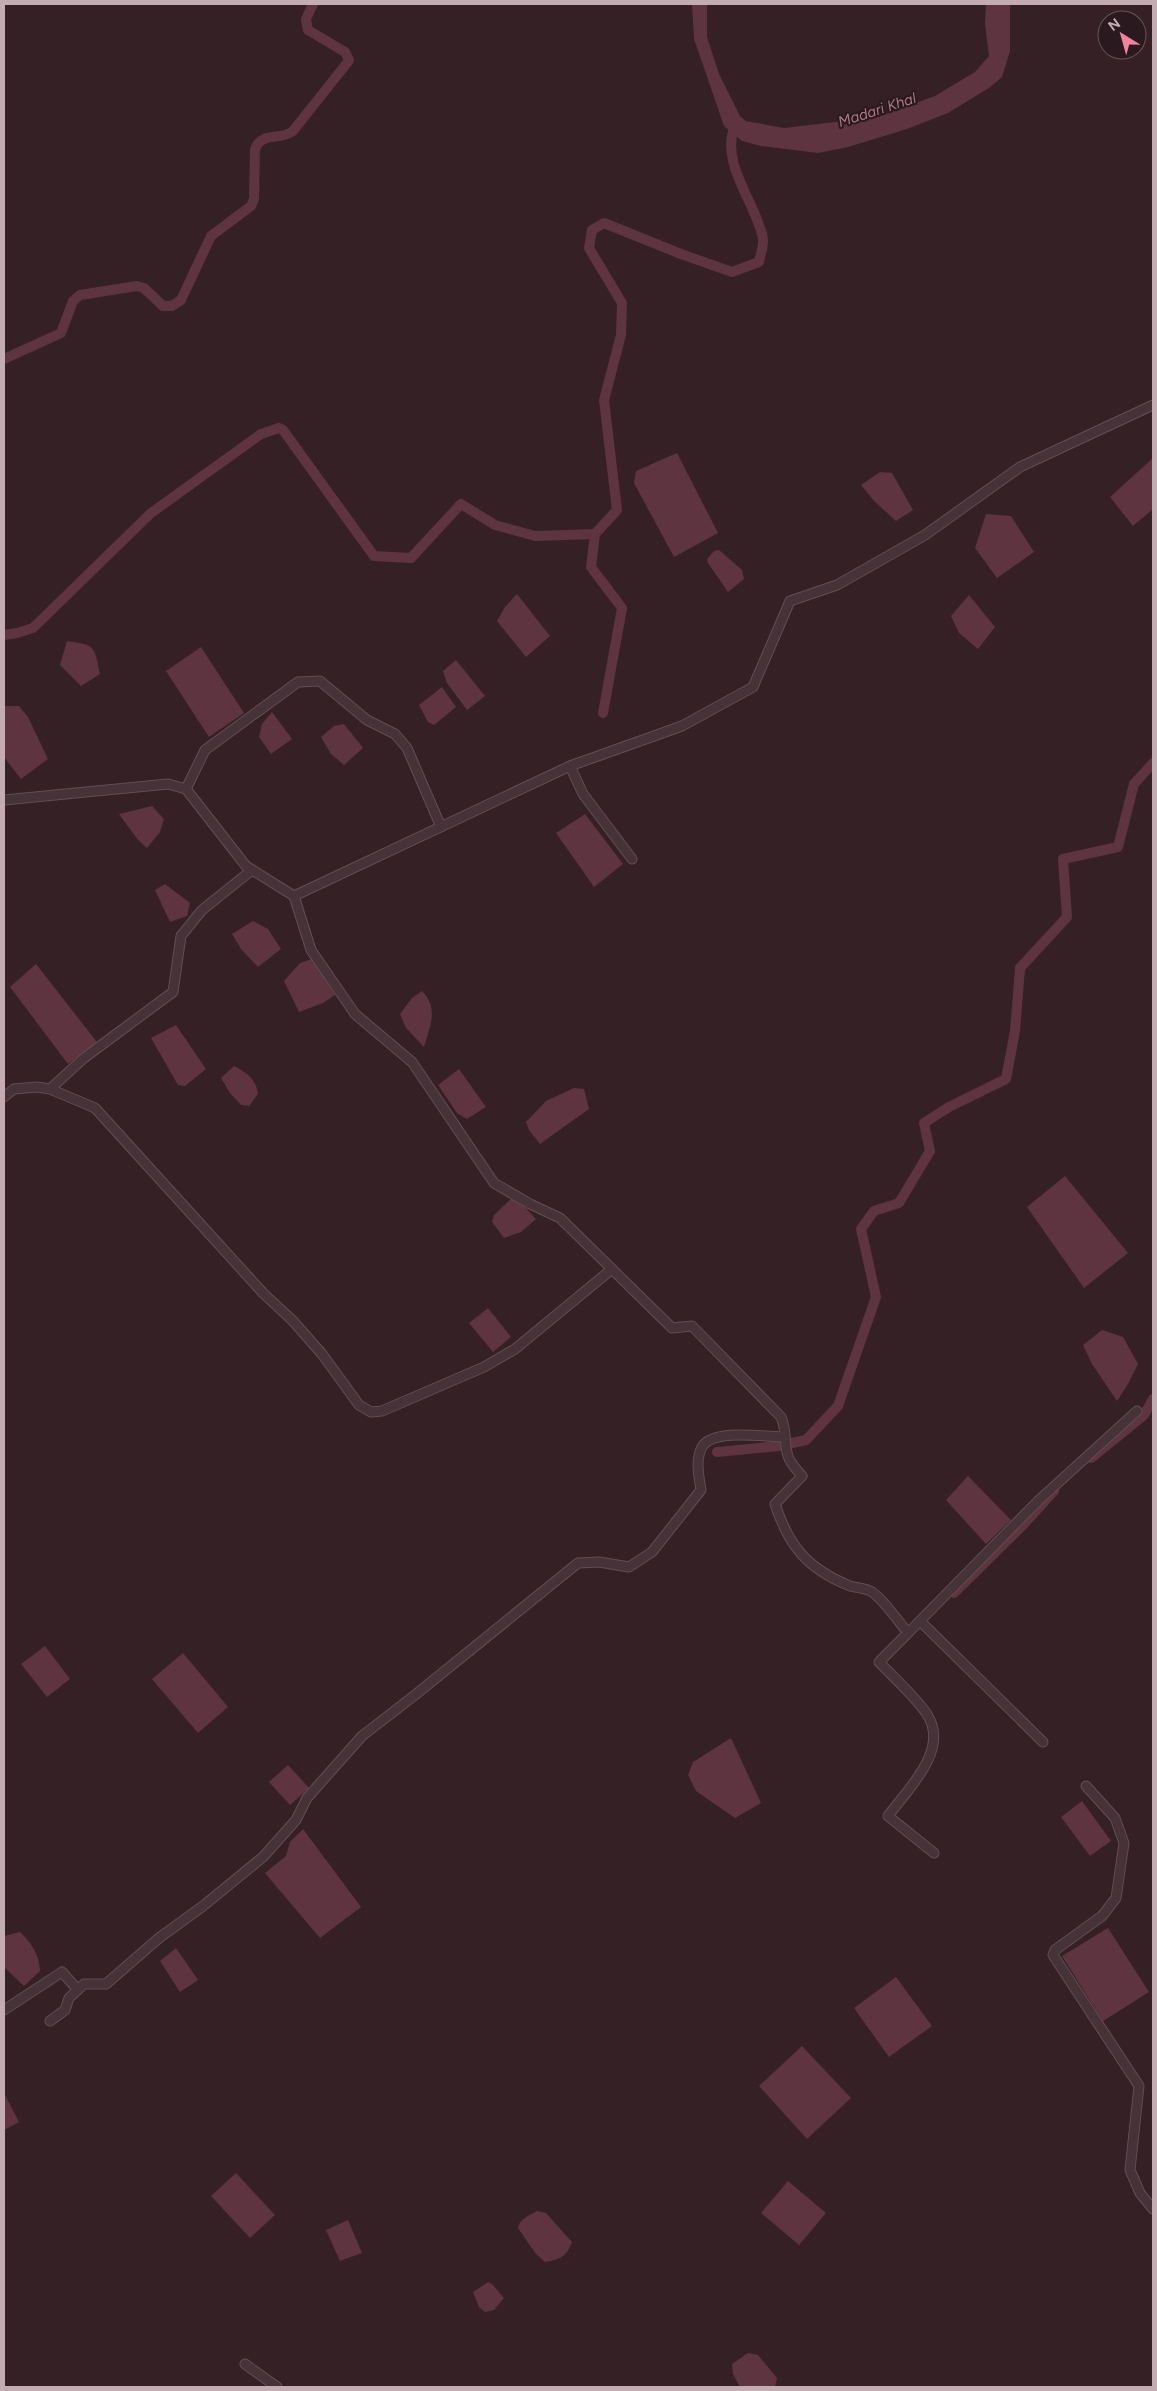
<svg xmlns="http://www.w3.org/2000/svg" width="1157" height="2391" font-family="Figtree,sans-serif">
<style>
.water{fill:#5d3440}
.lines{fill:none;stroke-linecap:round;stroke-linejoin:round}
.canal{stroke:#5d3440;stroke-width:10}
.street-casing{stroke:#614e53;stroke-width:11}
.street{stroke:#463339;stroke-width:9}
.labels{text-anchor:middle;dominant-baseline:central;stroke-width:4;stroke-linejoin:round;paint-order:stroke}
.water-label{font-size:15px;font-style:italic;fill:#ab7686;stroke:#2a191e}
</style>
<rect width="100%" height="100%" fill="#352026"/>
<g class="water">
<path d="M692,4H707V37L719,74L740,116L746,121L784,128L878,117L935,96L975,72L989,56L985,24L986,4H1010V51L1002,77L989,88L948,113L907,129L848,147L818,153L761,146L742,141L724,126L694,39Z"/>
<path d="M677,453L718,533L674,557L634,483L636,471Z"/>
<path d="M1152,459L1153,509L1133,526L1110,497Z"/>
<path d="M880,472L892,473L913,510L896,521L875,502L861,485Z"/>
<path d="M986,514L1011,516L1034,552L997,578L975,548Z"/>
<path d="M719,550L742,570L744,579L728,592L708,563L707,559L714,551Z"/>
<path d="M517,594L550,636L526,657L497,621L505,607Z"/>
<path d="M969,595L995,627L978,649L959,633L951,616Z"/>
<path d="M67,641C96,645 94,646 100,674L81,686L60,665Z"/>
<path d="M201,647L244,713L209,737L166,671Z"/>
<path d="M456,660L485,696L467,710L447,683L443,671Z"/>
<path d="M442,687L456,707L434,725L428,722L419,705Z"/>
<path d="M4,706H19L28,717L48,759L21,779L4,757Z"/>
<path d="M272,712L292,739L271,754L259,737L262,724Z"/>
<path d="M344,724L363,748L344,765L331,754L321,737L334,726Z"/>
<path d="M152,806L164,819L160,832L147,848L138,840L119,814Z"/>
<path d="M585,814L623,864L594,887L556,833Z"/>
<path d="M165,884L190,903L187,916L170,922L155,890Z"/>
<path d="M253,921L268,929L281,949L258,967L241,949L232,934Z"/>
<path d="M312,959L335,995L323,1003L299,1012L284,981L300,963Z"/>
<path d="M36,964L97,1042L68,1064L10,987Z"/>
<path d="M422,991C439,1008 430,1027 424,1047L406,1028L400,1014L412,998Z"/>
<path d="M176,1025L206,1069L185,1086L178,1085L151,1038Z"/>
<path d="M234,1066C248,1073 256,1080 258,1094L249,1106L241,1105L230,1093L221,1078Z"/>
<path d="M459,1069L486,1107L467,1119L457,1113L438,1085Z"/>
<path d="M574,1088L584,1089L589,1109L540,1144L529,1130L526,1122L546,1101Z"/>
<path d="M1065,1176L1128,1253L1084,1288L1027,1207Z"/>
<path d="M514,1196L536,1219L521,1232L504,1238L492,1222L494,1215Z"/>
<path d="M488,1308L511,1337L493,1352L469,1323Z"/>
<path d="M1102,1330L1123,1337L1138,1364L1128,1384L1117,1401L1092,1364L1083,1345Z"/>
<path d="M968,1476L1011,1520L986,1544L946,1500Z"/>
<path d="M45,1646L70,1679L47,1697L21,1664Z"/>
<path d="M183,1653L228,1707L198,1733L152,1679Z"/>
<path d="M731,1738L761,1803L735,1818L696,1791L688,1775L693,1762Z"/>
<path d="M288,1765L309,1788L290,1805L269,1782Z"/>
<path d="M1082,1801L1111,1841L1090,1856L1061,1817Z"/>
<path d="M303,1829L361,1907L320,1938L265,1873L286,1856L290,1842Z"/>
<path d="M1108,1928L1149,1992L1103,2021L1062,1956Z"/>
<path d="M20,1932C32,1943 39,1955 40,1971L24,1986L4,1967V1936Z"/>
<path d="M176,1948L198,1980L180,1992L160,1961Z"/>
<path d="M896,1977L932,2026L889,2057L854,2008Z"/>
<path d="M802,2046L851,2098L807,2139L759,2086Z"/>
<path d="M4,2093L19,2122L4,2130Z"/>
<path d="M236,2173L275,2215L250,2238L211,2196Z"/>
<path d="M788,2181L826,2213L799,2245L761,2213Z"/>
<path d="M537,2211L546,2213L572,2242C567,2256 560,2260 545,2262L536,2254L518,2228C519,2219 530,2215 537,2211Z"/>
<path d="M348,2220L362,2253L340,2261L326,2230Z"/>
<path d="M488,2282L492,2284L504,2298L494,2310L485,2312L479,2307L473,2292Z"/>
<path d="M748,2353L758,2355L777,2378L775,2387H740L733,2374L732,2364Z"/>
</g>
<g class="lines">
<g class="canal">
<path d="M4,359L61,333L73,301L80,295L137,286L144,288L163,306H172L181,300L211,236L251,206L254,199L255,150C260,131 281,141 293,131L347,63L349,60L345,52L308,30L306,19L313,4"/>
<path d="M4,635L17,633L33,628L151,513L261,434L279,428L283,430L374,556L411,558L461,504L495,525L535,536L595,534"/>
<path d="M603,713L622,608L591,567L595,534L617,510L604,400L621,335L622,303L589,248L592,230L604,223L681,254L732,272L759,262C760,255 764,246 763,239C757,204 719,163 735,126"/>
<path d="M717,1452L779,1446L806,1440L838,1406L876,1297L861,1229L874,1211L899,1203L930,1151L924,1123L949,1107L1006,1079L1015,1031L1020,968L1067,917L1063,859L1118,847L1134,784L1153,763"/>
<path d="M1091,1458L1144,1415L1153,1399"/>
<path d="M954,1593L1023,1525L1054,1491"/>
</g>
<defs>
<g id="street">
<path d="M570,766L583,794L632,859"/>
<path d="M186,789L205,750L298,682L320,681L367,720L395,734L407,748L441,827"/>
<path d="M4,800L168,784L186,789L246,866L294,896L570,766L682,726L753,687L790,601L837,585L925,535L1020,467L1153,405"/>
<path d="M294,896L311,950L355,1014L412,1062L494,1183L530,1204L560,1218L672,1328L692,1326L781,1417C788,1434 783,1441 788,1456C790,1463 797,1470 802,1476L775,1504C789,1547 808,1569 850,1586C857,1588 866,1588 872,1592C884,1600 898,1621 908,1633L879,1662C892,1676 920,1701 928,1716C949,1751 907,1790 888,1816L934,1853"/>
<path d="M50,1089L84,1058L173,992L181,936L202,910L252,870"/>
<path d="M4,1097L14,1089L37,1087L50,1089L95,1108L263,1293L293,1321L322,1354L359,1405L371,1412L382,1411L484,1367L515,1349L612,1269"/>
<path d="M920,1621L1043,1742"/>
<path d="M908,1633L1038,1501L1137,1411"/>
<path d="M1086,1786L1115,1818L1124,1843L1116,1898L1102,1916L1055,1950L1053,1955L1139,2086L1130,2170L1140,2193L1153,2209"/>
<path d="M4,2010L62,1972L78,1990"/>
<path d="M50,2021L65,2010L69,1998L84,1984H106L159,1938L203,1906L263,1857L296,1820L307,1798L362,1736L415,1695L578,1563L599,1562L629,1567L652,1552L701,1490C699,1477 695,1460 702,1447C713,1428 766,1437 785,1437"/>
<path d="M245,2364L277,2387"/>
</g>
</defs>
<use href="#street" class="street-casing"/>
<use href="#street" class="street"/>
</g>
<g class="labels">
<g class="water-label">
<text transform="translate(877 110) rotate(-18)">Madari Khal</text>
</g>
</g>
<rect width="1157" height="2391" fill="none" stroke="#c3adb3" stroke-width="10"/>
<g transform="translate(1122 35) rotate(323)"><circle r="24" fill="#2a191e" stroke="#67545a"/>
<path d="M0-4L9 19L0 12L-9 19Z" fill="#f4819e"/>
<text y="-8" font-size="14" font-weight="bold" text-anchor="middle" fill="#c3adb3">N</text>
</g>
</svg>
